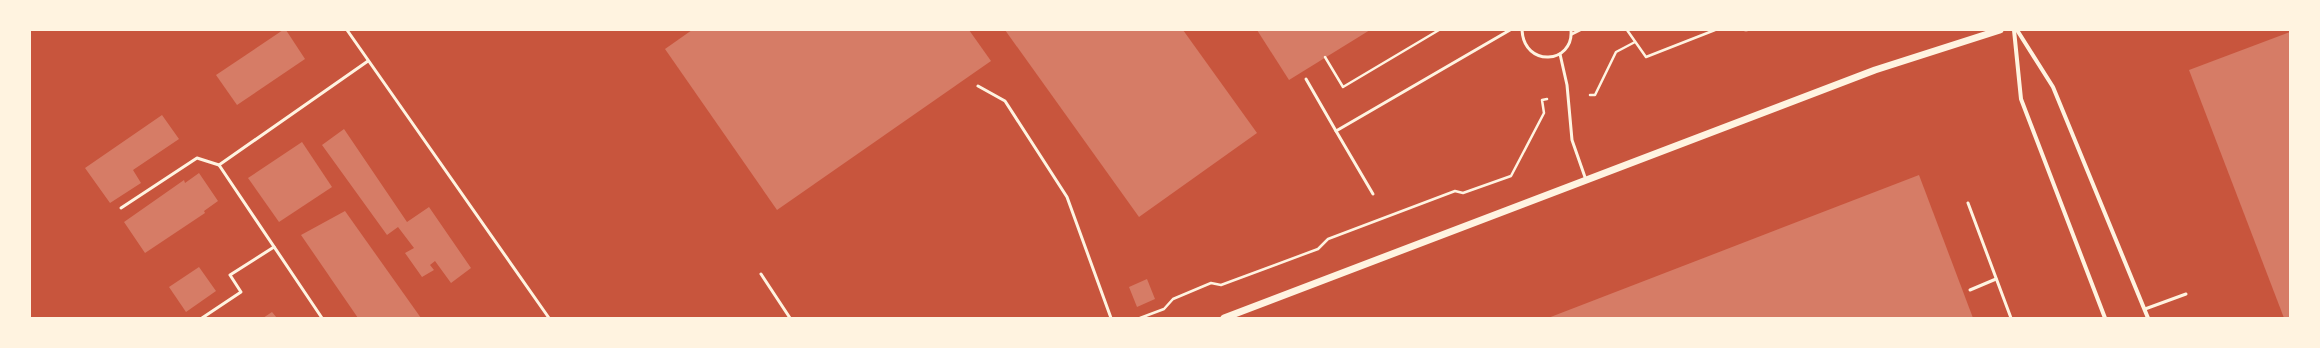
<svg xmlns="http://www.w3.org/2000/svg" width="2320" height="348" font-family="Montserrat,sans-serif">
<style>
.building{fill:#d67c66}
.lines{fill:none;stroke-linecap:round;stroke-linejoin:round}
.path{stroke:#fff3e0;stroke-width:2.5}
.service{stroke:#fff3e0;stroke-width:3}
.minor{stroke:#fff3e0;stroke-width:4}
.tertiary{stroke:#fff3e0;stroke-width:7}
</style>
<rect width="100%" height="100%" fill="#c8553d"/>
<g class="building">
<path d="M283,30H286L305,59L237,105L216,75Z"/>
<path d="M692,30H969L991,61L777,210L665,49Z"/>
<path d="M1005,30H1183L1257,133L1139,217Z"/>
<path d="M1257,30H1370L1289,80Z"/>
<path d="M2290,32V318H2284L2189,70Z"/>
<path d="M162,115L179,139L133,170L141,183L110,203L85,168Z"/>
<path d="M344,129L407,222L429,207L471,268L451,283L435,261L430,265L434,270L422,277L405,253L414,248L398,227L387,235L322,145Z"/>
<path d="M302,142L332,187L279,222L248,178Z"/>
<path d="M199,173L218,201L204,211L205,213L145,253L124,222L184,180L185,183Z"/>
<path d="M1919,175L1973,318H1548Z"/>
<path d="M345,211L421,318H358L301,235Z"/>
<path d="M199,267L216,291L186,312L169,287Z"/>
<path d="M1147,279L1155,299L1137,307L1129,287Z"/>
<path d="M272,312L277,318H263Z"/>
</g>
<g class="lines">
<g class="path">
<path d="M1627,30L1646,57L1715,30"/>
<path d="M1745,30H1747"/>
<path d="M1325,57L1343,87L1439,30"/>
<path d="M1590,95H1595L1616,52L1635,42"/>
<path d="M1140,318L1164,309L1173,299L1211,283L1221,285L1318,249L1328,239L1455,191L1463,193L1511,176L1544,113L1542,100L1547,99"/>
</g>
<g class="service">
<path d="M347,30L549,318"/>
<path d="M1522,30C1524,68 1574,64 1571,30"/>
<path d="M1572,34L1580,30"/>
<path d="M1560,54L1567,85L1572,140L1586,180"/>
<path d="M1306,79L1336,131"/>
<path d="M978,86L1005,101L1067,197L1111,318"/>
<path d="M1373,194L1336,131L1510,30"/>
<path d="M1968,203L2011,318"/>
<path d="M121,208L197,158L219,165"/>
<path d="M761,274L790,318"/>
<path d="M1970,290L1996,279"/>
<path d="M2145,309L2186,294"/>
<path d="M202,318L241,292L230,275L274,247"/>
<path d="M322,318L219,165L368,61"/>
</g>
<g class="minor">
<path d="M2014,30L2021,99L2105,318"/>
<path d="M2017,30L2053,87L2148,318"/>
</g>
<path class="tertiary" d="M1224,318L1875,70L2000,30"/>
</g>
<rect width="2320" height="348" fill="none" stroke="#fff3e0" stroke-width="62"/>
</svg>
